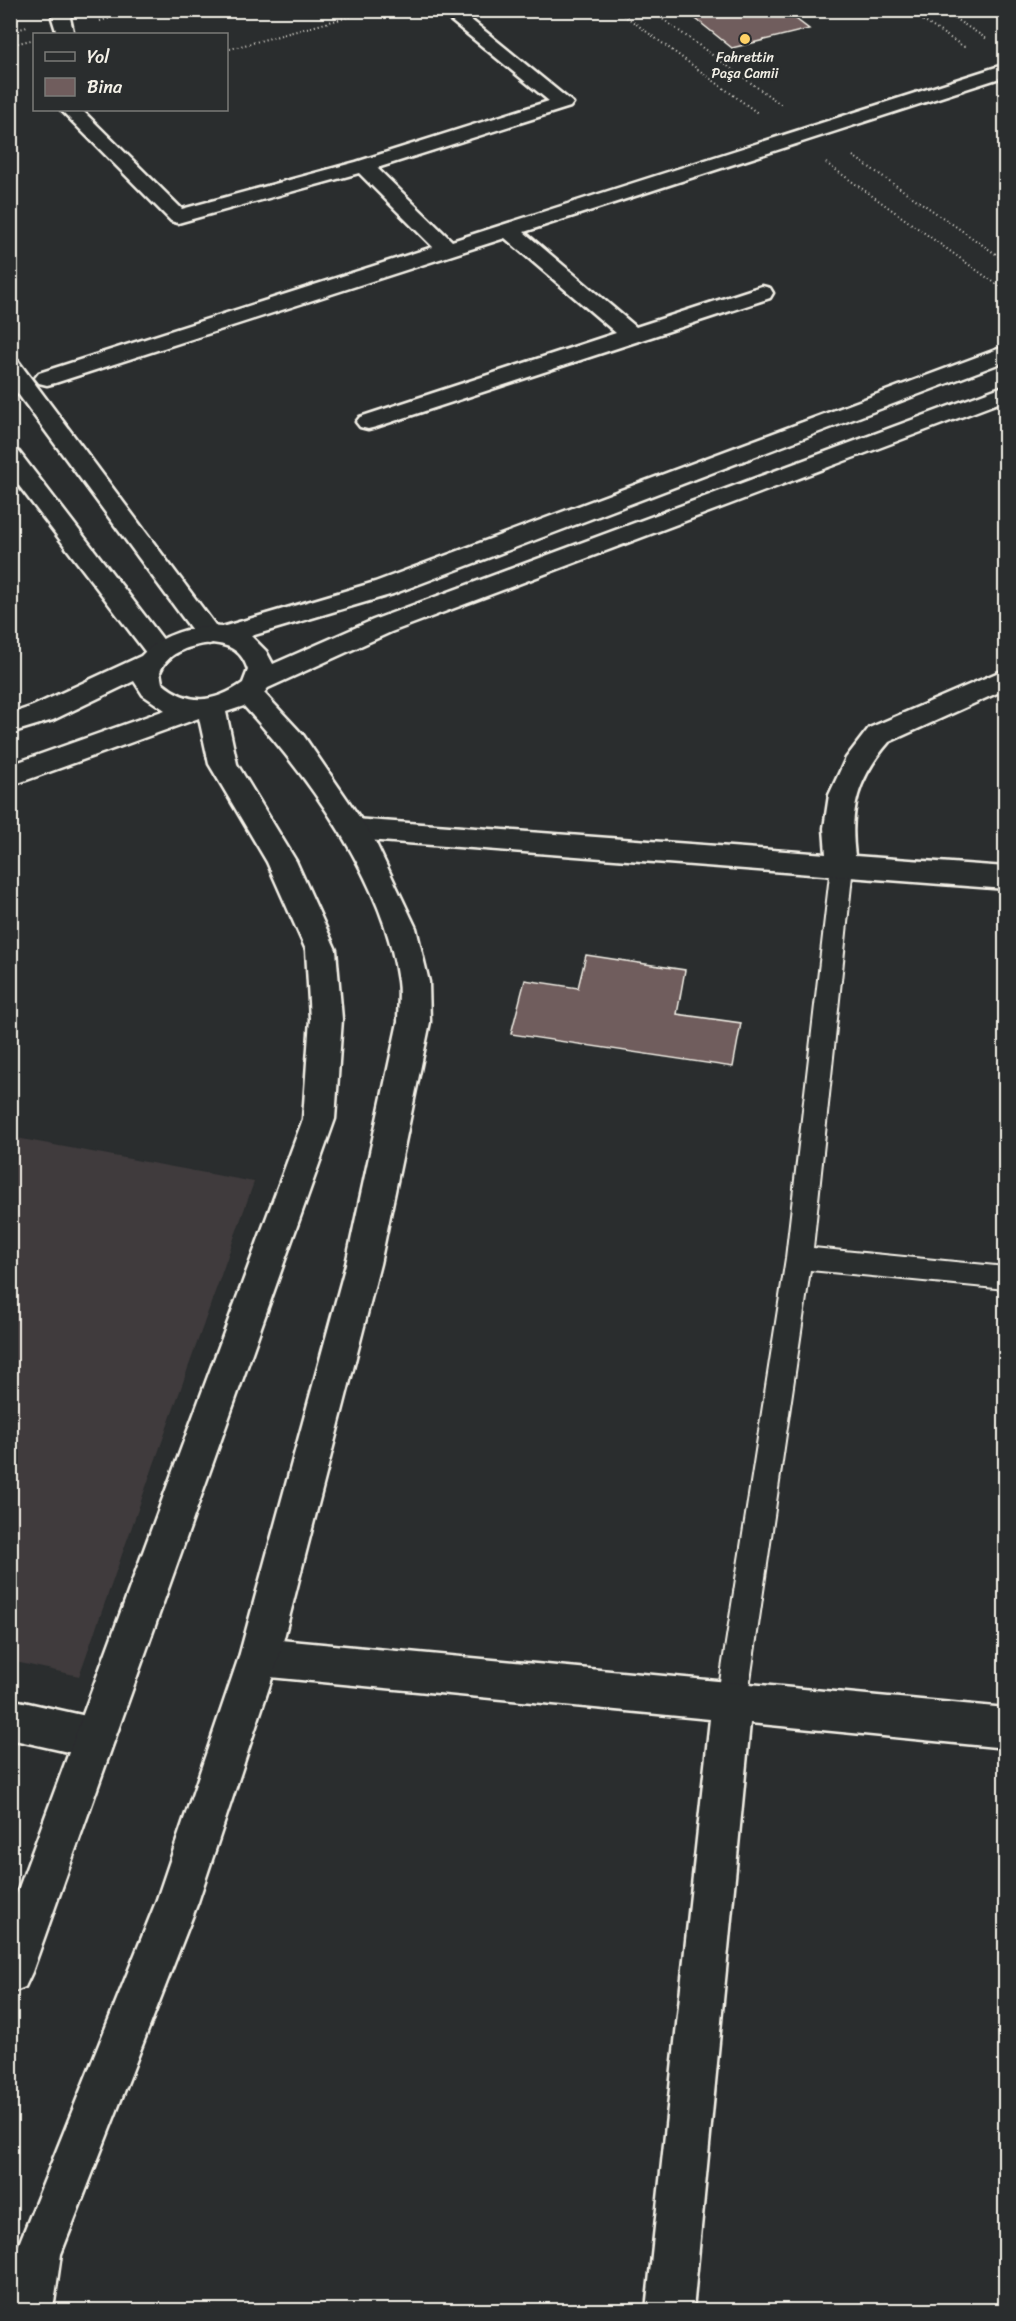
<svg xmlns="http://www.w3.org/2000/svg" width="1016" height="2321" font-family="Sriracha,sans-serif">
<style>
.built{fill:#3f3b3c}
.building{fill:#705d5d;stroke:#f4f1e8;stroke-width:1.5}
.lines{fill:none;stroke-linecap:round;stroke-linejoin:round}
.service-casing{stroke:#f4f1e8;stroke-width:4}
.minor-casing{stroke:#f4f1e8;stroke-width:5}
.tertiary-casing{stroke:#f4f1e8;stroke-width:5}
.path{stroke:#f4f1e8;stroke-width:2;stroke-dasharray:1 3;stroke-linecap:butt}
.service{fill:#2a2d2e;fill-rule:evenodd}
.minor{fill:#2a2d2e;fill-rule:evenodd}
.tertiary{fill:#2a2d2e;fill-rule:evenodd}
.poi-dot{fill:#ffd166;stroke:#2a2d2e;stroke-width:2}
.labels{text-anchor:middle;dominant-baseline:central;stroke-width:5;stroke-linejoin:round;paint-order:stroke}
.far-poi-label{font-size:14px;fill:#f4f1e8;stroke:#2a2d2e}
</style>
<rect width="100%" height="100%" fill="#2a2d2e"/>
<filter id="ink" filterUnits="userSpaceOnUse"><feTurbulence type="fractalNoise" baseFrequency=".0167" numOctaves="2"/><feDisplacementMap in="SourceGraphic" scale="12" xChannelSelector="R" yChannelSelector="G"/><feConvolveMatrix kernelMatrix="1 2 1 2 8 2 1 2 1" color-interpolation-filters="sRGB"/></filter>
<g filter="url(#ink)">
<path class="built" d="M11,1137L254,1182L79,1676L11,1661Z"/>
<g class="building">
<path d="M784,10L809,29L732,48L686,11Z"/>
<path d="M586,955L685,970L677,1014L741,1023L733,1067L511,1034L525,980L578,988Z"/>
</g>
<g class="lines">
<defs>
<path id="service" d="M842,858L850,860L853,866L813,1248L1006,1267V1289L810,1270L747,1701L743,1712L732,1716L721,1712L717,1701L786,1258L831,866L834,860Z"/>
<g id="minor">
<path d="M57,10H76L70,18L73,31L71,34H57L52,18Z"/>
<path d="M438,10H459L573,103L570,107L377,168L452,241L1006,64V76L524,232L636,327L762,286L770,288L773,293L770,298L376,427L368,429L360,427L356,422L360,417L616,333L505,238L55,383L47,385L39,383L35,378L39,373L433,247L359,173L185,221L178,223L171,221L61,110H82L182,209L356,162L549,101Z"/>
<path d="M10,359L18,361L218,629L222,635L218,641L209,644L200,641L10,383Z"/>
<path d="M10,450L19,452L168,646L172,652L168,658L159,661L150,658L10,474Z"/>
<path d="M1006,669V689L889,742C858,778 849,809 855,856L1006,867V889L354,839L344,836L340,829L344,822L354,819L826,854L824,828L829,795L846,758L869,728Z"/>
<path d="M259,1638L1006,1708V1748L750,1723L693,2310H646L710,1719L259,1676L245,1670L239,1657L245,1644Z"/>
<path d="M10,1699L95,1718L109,1724L115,1738L109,1752L95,1758L10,1739Z"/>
</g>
<path id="tertiary" d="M1006,346V361L393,594L251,636L266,651L273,664L373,620L1006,385V400L391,632L268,688L264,693L303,735L373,837L416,928L429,982L430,1022L380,1264L279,1657L198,1902L61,2254L53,2310H10V2279L15,2254L156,1902L239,1657L346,1264L398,1022C398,1009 400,994 398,981C385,883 310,778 244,706L226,712L237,764L296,861L336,950L342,1019L335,1119L32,1972L25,1987L10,1993V1912L303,1119L310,1019L306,950L267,862L209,764L199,718L10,786V765L165,710L143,695L134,681L53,720L10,733V714L33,706L141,656C161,634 192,625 222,627L375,582ZM212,643C231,645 242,651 248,670L243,683C214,703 189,706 162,683L160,672C168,651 192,645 212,643Z"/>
</defs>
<use href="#service" class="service-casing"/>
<use href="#minor" class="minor-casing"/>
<use href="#tertiary" class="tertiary-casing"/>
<g class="path">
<path d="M617,10L759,114"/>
<path d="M650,10L783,106"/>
<path d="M906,10L966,48"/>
<path d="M941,10L987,39"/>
<path d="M100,21L137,10"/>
<path d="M10,32L27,27"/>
<path d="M10,45L31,40"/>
<path d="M226,50L374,10"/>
<path d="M853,156L1006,261"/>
<path d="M826,163L1006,291"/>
</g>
<use href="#service" class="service"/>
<use href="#minor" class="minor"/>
<use href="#tertiary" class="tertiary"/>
</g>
</g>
<circle class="poi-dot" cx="745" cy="39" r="6"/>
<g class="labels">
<g class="far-poi-label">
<text x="745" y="57">Fahrettin<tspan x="745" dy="16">Paşa Camii</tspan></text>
</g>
</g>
<rect width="1016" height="2321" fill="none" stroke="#2a2d2e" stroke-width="36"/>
<rect x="18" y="18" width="980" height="2285" fill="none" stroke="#f4f1e8" stroke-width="2" filter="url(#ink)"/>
<rect x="33" y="33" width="195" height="78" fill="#2a2d2e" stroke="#7b7b78" stroke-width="1.5"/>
<rect x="45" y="52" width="30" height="9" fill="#2a2d2e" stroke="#7b7b78" stroke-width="1.5"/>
<text x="87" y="63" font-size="18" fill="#f4f1e8">Yol</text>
<rect x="45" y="78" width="30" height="18" fill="#705d5d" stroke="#7b7b78" stroke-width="1.5"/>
<text x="87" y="93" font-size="18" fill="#f4f1e8">Bina</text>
</svg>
